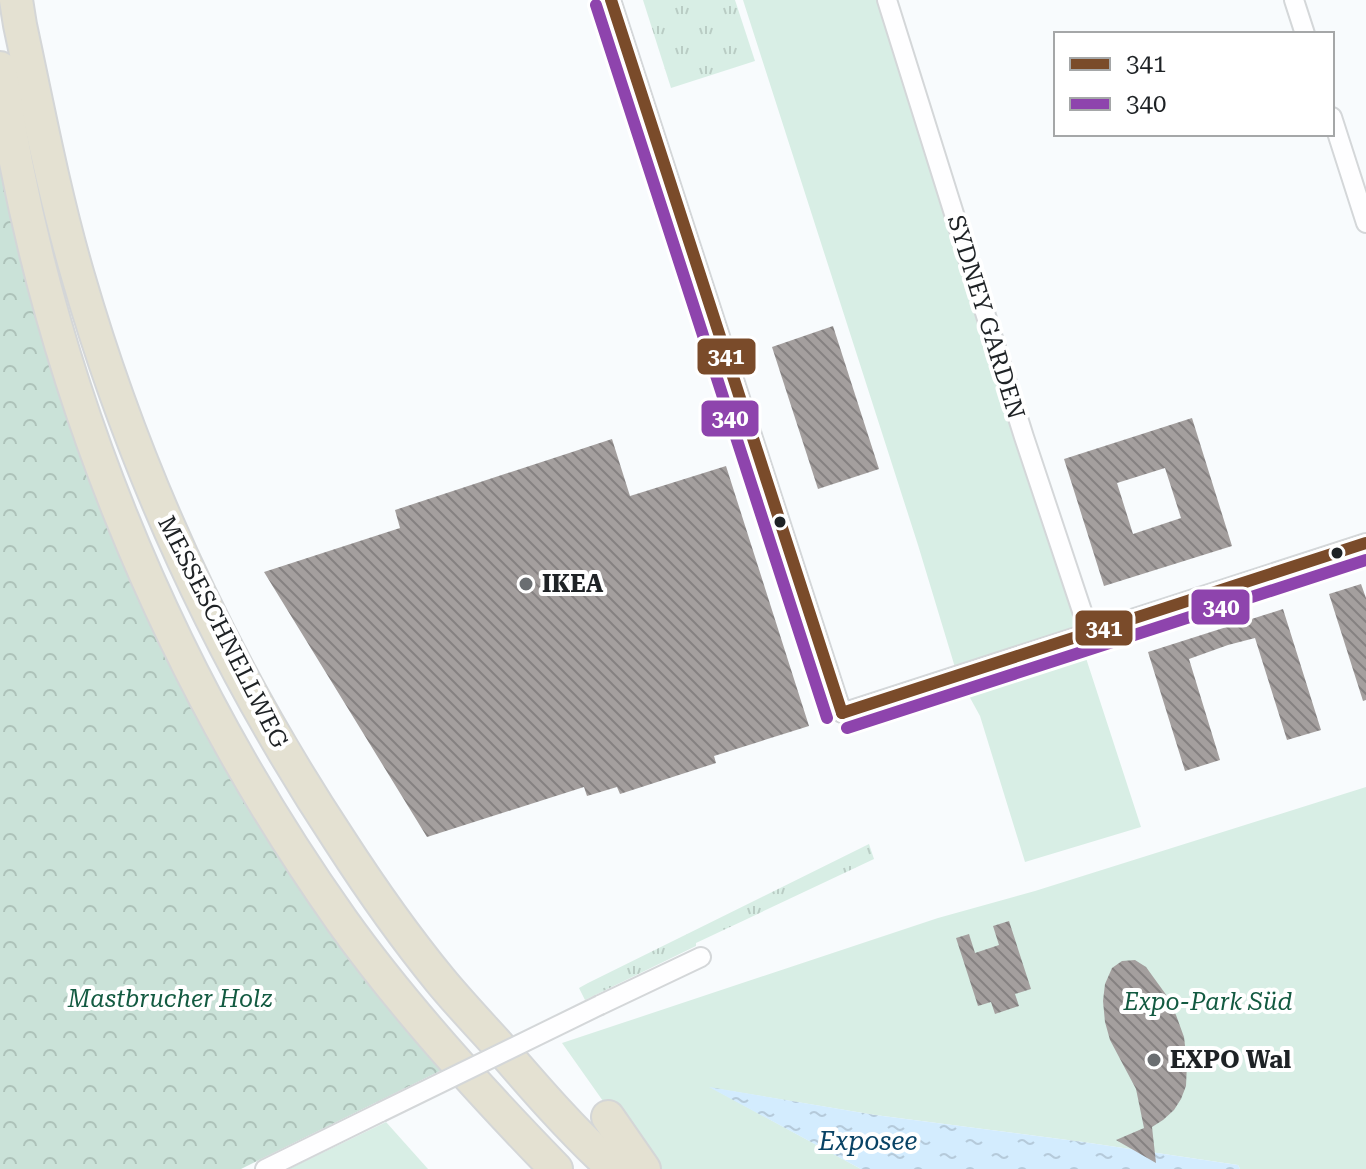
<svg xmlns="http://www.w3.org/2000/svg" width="1366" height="1169" font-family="'Roboto Serif',serif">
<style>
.grass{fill:url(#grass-tufts)}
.forest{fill:url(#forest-crowns)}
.park{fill:#d8eee5}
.water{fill:url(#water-ripples)}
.building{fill:url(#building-back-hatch);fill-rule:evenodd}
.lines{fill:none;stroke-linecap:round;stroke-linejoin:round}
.street-casing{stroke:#d4d7d9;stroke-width:22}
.highway-casing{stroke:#d4d6d7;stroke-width:36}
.street{stroke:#fefeff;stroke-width:18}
.highway{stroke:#e4e1d2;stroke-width:32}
.street-bridge-casing{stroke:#d4d7d9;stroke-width:22;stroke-linecap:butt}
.street-bridge{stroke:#fefeff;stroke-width:18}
.bus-1-casing{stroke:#fff;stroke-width:18}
.bus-2-casing{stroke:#fff;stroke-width:18}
.bus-1{stroke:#7a4b2a;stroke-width:12}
.bus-2{stroke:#8e44ad;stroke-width:12}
.bus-dot{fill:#1e2225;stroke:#fff;stroke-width:3}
.poi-dot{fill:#6a6e71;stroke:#fff;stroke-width:3}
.labels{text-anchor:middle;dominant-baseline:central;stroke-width:8;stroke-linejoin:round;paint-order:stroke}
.street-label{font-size:24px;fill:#1e2225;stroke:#fff}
.poi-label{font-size:24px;font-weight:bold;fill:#1e2225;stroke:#fff;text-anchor:start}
.park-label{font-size:24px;font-style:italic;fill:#135a41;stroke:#fff}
.water-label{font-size:26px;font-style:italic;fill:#094365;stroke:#fff}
.line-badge{stroke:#fff;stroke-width:3}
.badge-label{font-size:22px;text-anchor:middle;font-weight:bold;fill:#fff}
</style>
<defs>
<pattern id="grass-tufts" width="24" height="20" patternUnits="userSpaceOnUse" patternTransform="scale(2)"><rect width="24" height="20" fill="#d8eee5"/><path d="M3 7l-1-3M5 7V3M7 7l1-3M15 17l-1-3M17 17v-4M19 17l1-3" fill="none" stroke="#b9ccc4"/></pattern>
<pattern id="forest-crowns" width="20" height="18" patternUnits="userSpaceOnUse" patternTransform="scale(2)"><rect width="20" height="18" fill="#cae2d8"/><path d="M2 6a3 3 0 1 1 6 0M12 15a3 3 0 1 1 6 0" fill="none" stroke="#adc2b9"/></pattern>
<pattern id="water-ripples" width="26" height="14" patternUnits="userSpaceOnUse" patternTransform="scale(2)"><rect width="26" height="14" fill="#d3ecfe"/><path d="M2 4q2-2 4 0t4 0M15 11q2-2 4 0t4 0" fill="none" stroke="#b5cada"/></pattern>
<pattern id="building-back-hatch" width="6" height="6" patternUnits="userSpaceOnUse" patternTransform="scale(2)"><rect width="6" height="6" fill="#a49f9e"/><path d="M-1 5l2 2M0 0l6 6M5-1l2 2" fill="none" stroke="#858181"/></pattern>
</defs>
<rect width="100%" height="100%" fill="#f8fbfd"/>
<g class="grass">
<path d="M643,0H735L755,61L671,88Z"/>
<path d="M869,844L874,859L696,943V946L585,1000L579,988L588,983Z"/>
</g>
<path class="forest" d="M0,158L12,219L48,351L90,478L135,592L187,696L240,792L308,899L373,988L442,1070L241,1169H0Z"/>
<g class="park">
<path d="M743,0H887L1089,632L1085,655L1141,827L1025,862L980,716L957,674L918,545Z"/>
<path d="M1366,787V1169H1240L1238,1165L1083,1142L875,1115L712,1088L861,1169H651L562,1043L938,918L1035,891Z"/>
<path d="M386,1122L428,1169H289Z"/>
</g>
<path class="water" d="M709,1087L875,1115L1083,1142L1238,1165L1240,1169H861Z"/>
<g class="building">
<path d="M833,326L879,469L818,489L772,347Z"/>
<path d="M1192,418L1232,546L1104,586L1064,459ZM1165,468L1181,518L1133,534L1117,483Z"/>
<path d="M612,439L630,496L726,466L809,726L714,756L716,763L620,794L617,787L587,796L584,787L427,837L264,572L400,528L395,510Z"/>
<path d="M1361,584L1366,598V700L1363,701L1329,594Z"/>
<path d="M1283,609L1321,730L1287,740L1255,638L1228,645L1189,659L1220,760L1185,771L1148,652Z"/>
<path d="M1009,921L1031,989L1015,994L1019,1006L995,1014L991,1002L978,1006L956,938L969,934L975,953L999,945L993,926Z"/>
<path d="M1135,960L1146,967L1167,996L1176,1015L1184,1037L1187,1063L1186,1086L1181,1099L1174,1110L1163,1120L1152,1127L1156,1163L1116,1140L1144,1128L1136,1089L1110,1040L1105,1022L1103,1001L1105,984L1112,968L1122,961Z"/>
</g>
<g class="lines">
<defs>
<g id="street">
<path d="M611,0L842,713L1366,543"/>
<path d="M887,0L1024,437L1089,632"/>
<path d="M1294,0L1305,34"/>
<path d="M1332,117L1366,223"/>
<path d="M600,1005L701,957"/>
<path d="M265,1169L381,1112"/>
</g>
<g id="highway">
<path d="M16,0L20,25C38,109 54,194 78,276C136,476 225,667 340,841C371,889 404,936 440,980C458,1002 478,1023 497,1044C534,1087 572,1131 614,1169"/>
<path d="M0,68C44,374 163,668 342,921C404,1008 481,1092 556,1169"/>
<path d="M608,1117L644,1169"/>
</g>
</defs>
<use href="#street" class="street-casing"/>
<use href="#highway" class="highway-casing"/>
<use href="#street" class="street"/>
<use href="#highway" class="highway"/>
<defs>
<path id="street-bridge" d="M381,1112L600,1005"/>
</defs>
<use href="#street-bridge" class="street-bridge-casing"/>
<use href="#street-bridge" class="street-bridge"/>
<defs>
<g id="bus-1">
<path d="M611,0L842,713"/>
<path d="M842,713L1366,543"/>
</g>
<g id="bus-2">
<path d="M596,5L827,718"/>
<path d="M847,728L1366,560"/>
</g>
</defs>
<use href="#bus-1" class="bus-1-casing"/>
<use href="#bus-2" class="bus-2-casing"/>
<use href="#bus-1" class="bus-1"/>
<use href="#bus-2" class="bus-2"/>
</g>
<g class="bus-dot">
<circle cx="780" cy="522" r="7"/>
<circle cx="1337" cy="553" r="7"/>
</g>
<g class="poi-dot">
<circle cx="526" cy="584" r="8"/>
<circle cx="1154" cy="1060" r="8"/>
</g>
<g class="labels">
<g class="street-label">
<text transform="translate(986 317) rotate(73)">SYDNEY GARDEN</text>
<text transform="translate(223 632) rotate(63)">MESSESCHNELLWEG</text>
</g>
<g class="poi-label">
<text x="542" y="584">IKEA</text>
<text x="1170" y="1060">EXPO Wal</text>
</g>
<g class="park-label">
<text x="170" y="999">Mastbrucher Holz</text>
<text x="1208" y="1002">Expo-Park Süd</text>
</g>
<g class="water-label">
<text x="868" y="1141">Exposee</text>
</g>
</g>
<g class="line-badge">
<rect x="696" y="337" width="61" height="39" rx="8" fill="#7a4b2a"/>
<rect x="700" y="399" width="60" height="39" rx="8" fill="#8e44ad"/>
<rect x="1190" y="588" width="61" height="38" rx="8" fill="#8e44ad"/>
<rect x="1074" y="609" width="60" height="38" rx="8" fill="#7a4b2a"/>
</g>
<g class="badge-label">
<text x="726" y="364">341</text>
<text x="730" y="426">340</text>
<text x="1221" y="615">340</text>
<text x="1104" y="636">341</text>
</g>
<rect x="1054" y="32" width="280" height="104" fill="#ffffff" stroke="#a5a7a8" stroke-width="2"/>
<rect x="1070" y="58" width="40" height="12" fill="#7a4b2a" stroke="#a5a7a8" stroke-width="2"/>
<text x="1126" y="72" font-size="24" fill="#1e2225">341</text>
<rect x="1070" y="98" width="40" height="12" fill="#8e44ad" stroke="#a5a7a8" stroke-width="2"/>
<text x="1126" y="112" font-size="24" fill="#1e2225">340</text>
</svg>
